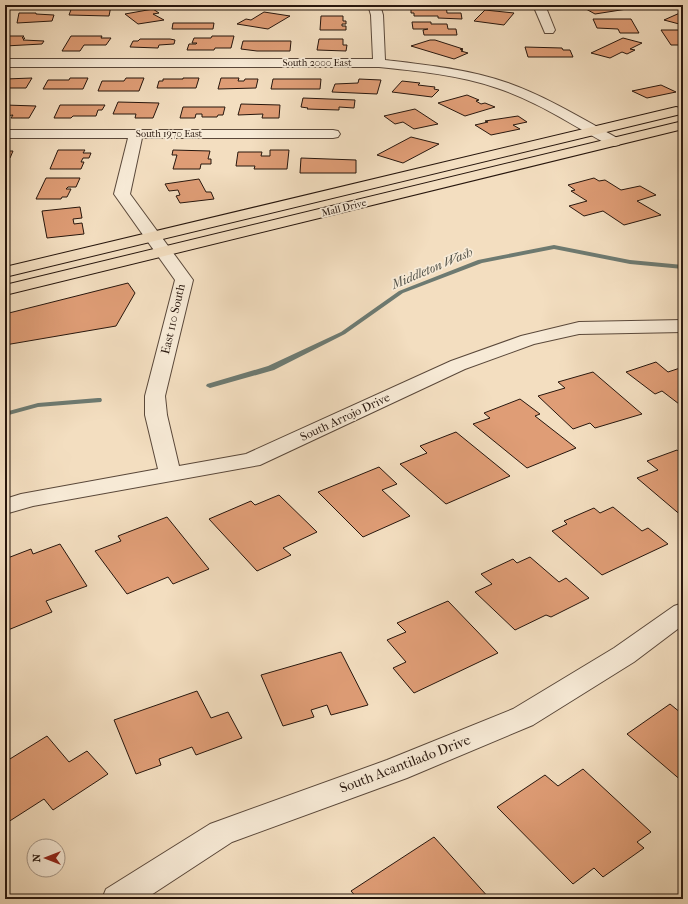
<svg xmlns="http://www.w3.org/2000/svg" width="688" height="904" font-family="'IM FELL French Canon',serif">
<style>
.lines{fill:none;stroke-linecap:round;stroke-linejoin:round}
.stream{fill:#6d7a71;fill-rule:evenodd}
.building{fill:#df9d76;stroke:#27160d}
.minor-casing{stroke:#5a483a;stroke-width:2}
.major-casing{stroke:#27160d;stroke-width:2}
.minor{fill:#f7ead6;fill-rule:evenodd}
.major{fill:#f3dec0;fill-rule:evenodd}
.labels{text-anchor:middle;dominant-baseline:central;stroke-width:3.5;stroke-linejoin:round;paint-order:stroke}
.far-street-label{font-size:10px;fill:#27160d;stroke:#f7ead6}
.street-label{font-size:12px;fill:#27160d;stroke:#f7ead6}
.water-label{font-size:13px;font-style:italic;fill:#505047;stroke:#f7ead6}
.near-street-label{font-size:14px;fill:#27160d;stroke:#f7ead6}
</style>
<rect width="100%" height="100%" fill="#f3dec0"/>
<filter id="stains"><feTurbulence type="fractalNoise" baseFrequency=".005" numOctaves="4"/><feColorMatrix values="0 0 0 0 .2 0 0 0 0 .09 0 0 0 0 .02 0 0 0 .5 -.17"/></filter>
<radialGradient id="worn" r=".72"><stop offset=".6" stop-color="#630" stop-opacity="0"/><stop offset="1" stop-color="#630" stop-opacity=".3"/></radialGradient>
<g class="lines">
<g class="stream">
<path d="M554,245L630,260L683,265V269L630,264L554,249L482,263L403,293L345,334L274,370L210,388L206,386L207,384L268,366L341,332L399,291L478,260Z"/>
<path d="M98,398H101L102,400L101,402L38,407L5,416V412L38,403Z"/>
</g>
</g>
<g class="building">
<path d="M253,5H291L289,8Z"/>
<path d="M314,5H346L347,9H314Z"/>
<path d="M413,5H446L447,13H461L462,19L438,18V16H414V13H411V6Z"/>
<path d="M574,5H619L627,9L595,14L586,9L592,8L587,6L585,8L572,6Z"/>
<path d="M111,6L109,16L69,15L72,7Z"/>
<path d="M153,9L159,13L153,14L164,20L138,24L125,14Z"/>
<path d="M485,10L514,13L504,25L474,21Z"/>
<path d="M264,12L290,16L268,29L237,24L246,19L251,20Z"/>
<path d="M682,12H683V25L664,20Z"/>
<path d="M19,13H36V14L54,15L52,21L17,23Z"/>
<path d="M321,16H343V21H346V24H342V26H346V30H320Z"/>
<path d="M593,19H631L639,33H620L618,29L597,28Z"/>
<path d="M412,22H431V24H447L448,29H456L457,35H424L423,30L428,29H413Z"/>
<path d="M173,23H214L213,29H172Z"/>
<path d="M661,30H683V45H671Z"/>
<path d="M6,36H24L22,38H25L23,40L44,41L42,44L5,46Z"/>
<path d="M71,36H102L101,38H111L106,45H84L80,51H62Z"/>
<path d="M212,36H234L231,48H215L214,50H187L189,44H196L197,43H192L194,38H211Z"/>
<path d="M623,38L642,43L630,49L635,50L627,54L622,52L610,58L591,53Z"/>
<path d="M140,39H170L175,40L174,44L159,45L158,48L130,47L133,41H138Z"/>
<path d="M319,39H343V45H347L346,51L317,50Z"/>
<path d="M430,40H435L463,49H460L463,50L461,51L468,53L454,59L411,46Z"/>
<path d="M243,41H291L290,51H257L241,49Z"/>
<path d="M525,47L562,48L563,50H570L573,57H528Z"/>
<path d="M32,78L26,88H5V79Z"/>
<path d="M70,78H88L83,89H43L48,80H69Z"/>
<path d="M126,78H144L139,91H98L102,81H124Z"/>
<path d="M183,78H199L196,88H157L159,81H163V79H183Z"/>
<path d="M221,78H239L238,81H244L245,79H258L256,88L218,89Z"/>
<path d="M273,79H321L320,89H271Z"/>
<path d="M359,79L381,80L377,94L332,92L335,84L358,83Z"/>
<path d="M402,81L420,83L418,85L435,87L434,89L439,90L432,97L392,92Z"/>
<path d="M661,85L676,92L647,98L632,91Z"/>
<path d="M467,95L479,100L476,101L481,104L485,103L495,107L465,116L438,103Z"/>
<path d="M303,98L355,100L354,108L339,107V110L307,109L308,108L301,107Z"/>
<path d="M118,102L159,103L153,118H135L136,114H113Z"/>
<path d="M241,104L280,105L279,118H262L263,114L238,115Z"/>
<path d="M5,105L36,106L29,118H11L13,115L5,116Z"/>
<path d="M60,105H105L102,110H98L96,116H73L71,118H54Z"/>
<path d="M183,107H225L223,115H218L217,117H202V114H196L195,118H180Z"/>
<path d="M415,109L438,124L414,129L403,122L395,124L384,116Z"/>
<path d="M518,116L527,122L513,125L520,129L491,135L475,125L488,122L485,121Z"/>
<path d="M411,137L439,144L403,163L377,155Z"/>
<path d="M5,149V151H13L10,158H5Z"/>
<path d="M58,150H85L83,153H91L89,158H83L81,162H84L81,169H50Z"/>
<path d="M173,150L210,151L208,159H211V164H201L200,169H173L177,155H172Z"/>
<path d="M270,150H289L287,169H254L255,166H236L238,152H262L261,156H270Z"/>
<path d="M301,158L356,160V173H300Z"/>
<path d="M46,178H80L76,187H68L66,189H71L67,197H62L61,199H36Z"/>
<path d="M594,178L599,181L605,180L621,190L640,186L656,195L637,201L661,215L624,225L603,211L584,216L569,206L587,201L571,191L575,190L568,185Z"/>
<path d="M199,179L206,192H211L214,199L180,203L176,196L180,195L178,190L169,191L165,184Z"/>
<path d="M80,207L82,218L73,219L74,224L82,223L84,234L47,238L42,211Z"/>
<path d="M128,283L135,293L116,326L5,345V314Z"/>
<path d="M656,362L668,372L683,367V407L662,391L655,394L626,372Z"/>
<path d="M593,372L642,414L595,428L590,423L573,429L538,396L565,388L558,382Z"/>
<path d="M520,399L540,414L535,416L576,448L527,468L473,424L490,418L484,413Z"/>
<path d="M456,432L510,476L446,504L400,464L427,453L420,446Z"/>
<path d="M677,450L683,455V517L637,478L658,470L647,461Z"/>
<path d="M379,467L397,484L382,490L410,516L363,537L318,492Z"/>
<path d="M279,495L317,532L283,548L291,555L257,571L209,519L251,501L255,505Z"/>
<path d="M613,507L642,531L648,528L668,544L602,575L552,531L567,524L564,521L594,508L600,513Z"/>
<path d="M167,517L209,569L173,584L168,577L127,594L95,551L121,541L118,536Z"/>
<path d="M60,544L87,586L46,601L52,612L8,630L5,624V559L31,549L33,554Z"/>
<path d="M530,557L559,582L566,578L589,598L551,617L546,615L515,630L475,592L492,584L481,574L513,559L517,563Z"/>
<path d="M448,601L498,653L414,693L393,668L406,662L387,640L406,632L397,623Z"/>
<path d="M341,652L368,705L331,715L327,705L311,710L314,717L283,726L261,675Z"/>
<path d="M197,691L211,718L228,712L242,738L196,755L192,747L159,759L161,765L136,774L114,720Z"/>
<path d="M670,704L681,713L683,711V782L627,734Z"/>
<path d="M47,736L69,762L87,751L108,774L53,810L44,799L5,824V762Z"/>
<path d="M583,769L651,832L637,842L644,848L603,877L594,868L573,884L497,807L545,775L558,786Z"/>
<path d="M434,837L490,899H358L351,891Z"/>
</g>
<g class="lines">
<defs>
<g id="minor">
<path d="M198,5H210C207,9 204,10 199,8Z"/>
<path d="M368,5H380L383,15L385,60C426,65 469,69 508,83C547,97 583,119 619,139L621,142L619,145L614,146L609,145C572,125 537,101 497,88C459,75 418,71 379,67H5V59H373L371,15Z"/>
<path d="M533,5H545L555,30L553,33H545Z"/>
<path d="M5,130H333L338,131L340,134L338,137L333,138H142L130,194L193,280L165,396L167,415L179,466L246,454L451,361L521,336L579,322L683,320V332L579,334L534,344L465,369L260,465L33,506L5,514V499L21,494L158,469L145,415V396L175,280L114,194L128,138H5Z"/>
<path d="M683,603V625L634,662L533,725L407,778L232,842L145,899H102L106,889L210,824L387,760L513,709L614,648L674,606Z"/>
</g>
<g id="major">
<path d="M676,107L681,108L683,111L681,114L5,277V267Z"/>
<path d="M683,121V129L5,295V285Z"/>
</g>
</defs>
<use href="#minor" class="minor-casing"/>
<use href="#major" class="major-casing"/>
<use href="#minor" class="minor"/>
<use href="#major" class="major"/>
</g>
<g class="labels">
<g class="far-street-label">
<text x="317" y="63">South 2000 East</text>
<text x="169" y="134">South 1970 East</text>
<text transform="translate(344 208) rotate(-14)">Mall Drive</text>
</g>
<g class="street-label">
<text transform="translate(173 319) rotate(-77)">East 110 South</text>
<text transform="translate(345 417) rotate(-25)">South Arrojo Drive</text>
</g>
<g class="water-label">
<text transform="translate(432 268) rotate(-23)">Middleton Wash</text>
</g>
<g class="near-street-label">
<text transform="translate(405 764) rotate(-21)">South Acantilado Drive</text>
</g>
</g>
<rect width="688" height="904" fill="none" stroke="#f3dec0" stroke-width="20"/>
<rect x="6" y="6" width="676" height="892" fill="none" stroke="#27160d" stroke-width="2"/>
<rect x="10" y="10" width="668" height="884" fill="none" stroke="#27160d"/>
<g transform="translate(46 858) rotate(270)"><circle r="19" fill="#f7ead6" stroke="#a49586"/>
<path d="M0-3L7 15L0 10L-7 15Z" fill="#8f2418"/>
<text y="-6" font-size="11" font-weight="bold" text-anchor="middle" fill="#27160d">N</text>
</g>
<rect width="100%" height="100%" filter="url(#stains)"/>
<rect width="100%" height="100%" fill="url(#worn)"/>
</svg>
